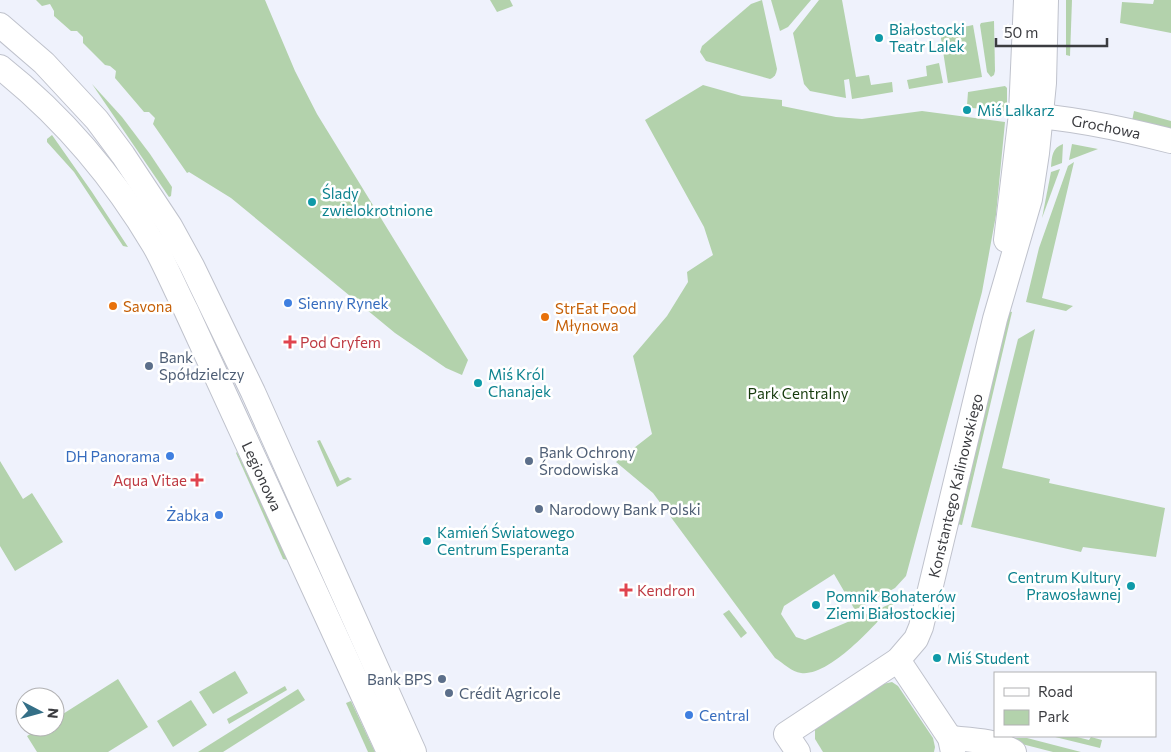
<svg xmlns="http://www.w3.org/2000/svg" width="1171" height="752" font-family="Commissioner,sans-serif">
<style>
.green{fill:#b3d2ac}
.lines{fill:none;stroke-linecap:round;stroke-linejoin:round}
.secondary-casing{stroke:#bfc2cc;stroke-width:26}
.secondary{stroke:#fff;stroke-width:24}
.culture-dot{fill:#0f9aa8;stroke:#fff;stroke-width:2}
.shop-dot{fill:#3f7fe0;stroke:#fff;stroke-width:2}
.food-dot{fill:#e8710a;stroke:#fff;stroke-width:2}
.health-dot{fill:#e0444e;stroke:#fff;stroke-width:2}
.service-dot{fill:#5c6f8a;stroke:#fff;stroke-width:2}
.labels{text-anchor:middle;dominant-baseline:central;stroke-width:5;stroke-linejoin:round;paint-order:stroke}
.culture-label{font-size:15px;fill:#0d838f;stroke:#fff;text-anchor:start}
.street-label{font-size:15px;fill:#3b3c40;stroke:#fff}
.shop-label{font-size:15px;fill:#366cbe;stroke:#fff;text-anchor:start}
.food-label{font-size:15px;fill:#c56008;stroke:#fff;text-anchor:start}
.health-label{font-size:15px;fill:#be3a42;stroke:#fff;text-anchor:start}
.service-label{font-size:15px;fill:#4e5e75;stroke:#fff;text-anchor:start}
.park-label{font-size:15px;fill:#163b0c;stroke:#fff}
</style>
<rect width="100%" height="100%" fill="#eff2fc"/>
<g class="green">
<path d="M36,0H265L295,71L317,114L468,360L462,375L446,368L395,333L231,198L189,172L187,173L153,124L155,118L149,112H144L115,78L116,71L110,66L105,65L83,43V37L77,31H71L54,16V11L50,4L42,6Z"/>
<path d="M490,0H510L513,6L497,12Z"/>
<path d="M762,0L777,69C776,74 775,77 770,79L706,61L700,52L702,46L751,4Z"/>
<path d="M771,0H811L788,27L780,31Z"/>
<path d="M819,0H842L856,77L869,75L871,85L892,82L893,92L852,99L849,79L844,80L846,98L810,91L804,84L793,33Z"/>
<path d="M1066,0H1072L1070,56L1066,55Z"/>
<path d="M1154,0H1171V33L1120,23L1122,2L1153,4Z"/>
<path d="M994,21L995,71L994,75L991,77L987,72L980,25L981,23Z"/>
<path d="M973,25L982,77L948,83L940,32Z"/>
<path d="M939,63L943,83L909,89L907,80L927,76L926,66Z"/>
<path d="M92,84L122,117L150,154L172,187L171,196L169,197Z"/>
<path d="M703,85L742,96L782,100V106L836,117L862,119L922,111L1005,122L996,215L982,292L906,576L895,588L855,610L834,574L784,606L781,614L796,637L805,640L895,602C878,622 830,677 801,673C792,672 783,663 775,658L653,493L616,462L652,434L633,356L667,316L688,282L687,272L713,255L704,227L645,120Z"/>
<path d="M1005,86L1007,88V111L972,108V106L967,105L968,92Z"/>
<path d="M1134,111L1171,121V131L1132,121Z"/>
<path d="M52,135L92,192L128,247L123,246L74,172L47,142V139Z"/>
<path d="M1063,144L1062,163L1051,167C1052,156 1052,148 1063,144Z"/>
<path d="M1072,144L1098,149L1069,160Z"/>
<path d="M1074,162L1042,298L1073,306L1066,311L1026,302L1039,248L1068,166Z"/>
<path d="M1060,169L1042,218L1051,172Z"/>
<path d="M1004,310L1012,312L962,525L952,523Z"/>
<path d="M1035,329L1002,468L1050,479L1049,483L1165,508L1156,557L1083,547L1081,552L971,527L1018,339Z"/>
<path d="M320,440L340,481L348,477L352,479L337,487L317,441Z"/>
<path d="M237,452L288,559L287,560L283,559L236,453Z"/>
<path d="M0,461L23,499L32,493L63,542L15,571L0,546Z"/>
<path d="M729,610L747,633L741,638L723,614Z"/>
<path d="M235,671L248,693L213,714L199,692Z"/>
<path d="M118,679L148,727L108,752H37L27,736L42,727H55V719Z"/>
<path d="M892,682L898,686L933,738L935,747L934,752H823L815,739V729L883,684Z"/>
<path d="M285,686L287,690L229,724L227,719Z"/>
<path d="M298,689L305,700L223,752H198Z"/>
<path d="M191,700L207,725L173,747L157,721Z"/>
<path d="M351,701L375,752H368L346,703Z"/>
<path d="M1051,736H1073L1089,740L1091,737L1102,740L1100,748Z"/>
<path d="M1011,738H1027L1081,752H1053L1010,741Z"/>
</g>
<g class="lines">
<defs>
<g id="secondary">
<path d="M0,25L44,63L97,120L123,155L170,226L192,266L253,392L414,752"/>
<path id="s1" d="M0,67C63,117 113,176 154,245C166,266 175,289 186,310L389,752"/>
<path id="s2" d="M1026,115C1074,118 1124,129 1171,141"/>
<path d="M1006,240L1021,114L1026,0"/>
<path d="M898,660L950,738L953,752"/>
<path d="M950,738C971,740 996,740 1014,752"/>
<path id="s3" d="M798,752L786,734L898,660L916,639L921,627L995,319L1030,199L1037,153L1044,83L1046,0"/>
</g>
</defs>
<use href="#secondary" class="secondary-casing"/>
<use href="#secondary" class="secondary"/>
</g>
<g class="culture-dot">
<circle cx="879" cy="38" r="5"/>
<circle cx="967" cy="110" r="5"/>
<circle cx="312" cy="202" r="5"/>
<circle cx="478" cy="383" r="5"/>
<circle cx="427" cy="541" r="5"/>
<circle cx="1131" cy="586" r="5"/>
<circle cx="816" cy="605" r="5"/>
<circle cx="937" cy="658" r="5"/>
</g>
<g class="shop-dot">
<circle cx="288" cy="303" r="5"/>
<circle cx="170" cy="456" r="5"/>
<circle cx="219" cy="515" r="5"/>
<circle cx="689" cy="715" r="5"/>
</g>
<g class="food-dot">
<circle cx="113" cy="306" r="5"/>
<circle cx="545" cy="317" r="5"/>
</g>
<g class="health-dot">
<path d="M287.5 334.5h5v5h5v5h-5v5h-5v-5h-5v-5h5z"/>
<path d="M194.5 472.5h5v5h5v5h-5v5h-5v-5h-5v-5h5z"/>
<path d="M623.5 582.5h5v5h5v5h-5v5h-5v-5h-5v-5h5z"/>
</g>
<g class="service-dot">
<circle cx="149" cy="366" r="5"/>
<circle cx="529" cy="461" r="5"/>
<circle cx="539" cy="509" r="5"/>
<circle cx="442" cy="679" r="5"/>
<circle cx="449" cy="693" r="5"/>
</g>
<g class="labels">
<g class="culture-label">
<text x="889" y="29">Białostocki<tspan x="889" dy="17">Teatr Lalek</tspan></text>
<text x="977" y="110">Miś Lalkarz</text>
<text x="322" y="193">Ślady<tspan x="322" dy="17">zwielokrotnione</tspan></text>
<text x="488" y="374">Miś Król<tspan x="488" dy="17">Chanajek</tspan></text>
<text x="437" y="532">Kamień Światowego<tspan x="437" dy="17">Centrum Esperanta</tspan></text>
<text x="1121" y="577" text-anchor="end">Centrum Kultury<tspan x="1121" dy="17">Prawosławnej</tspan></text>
<text x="826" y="596">Pomnik Bohaterów<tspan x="826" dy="17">Ziemi Białostockiej</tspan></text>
<text x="947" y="658">Miś Student</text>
</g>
<g class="street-label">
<text stroke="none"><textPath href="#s2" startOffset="81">Grochowa</textPath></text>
<text stroke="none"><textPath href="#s1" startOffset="492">Legionowa</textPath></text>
<text stroke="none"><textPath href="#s3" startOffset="342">Konstantego Kalinowskiego</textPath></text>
</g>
<g class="shop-label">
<text x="298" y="303">Sienny Rynek</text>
<text x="160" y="456" text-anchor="end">DH Panorama</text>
<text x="209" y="515" text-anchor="end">Żabka</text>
<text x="699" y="715">Central</text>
</g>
<g class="food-label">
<text x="123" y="306">Savona</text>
<text x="555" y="308">StrEat Food<tspan x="555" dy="17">Młynowa</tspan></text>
</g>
<g class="health-label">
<text x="300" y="342">Pod Gryfem</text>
<text x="187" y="480" text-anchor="end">Aqua Vitae</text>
<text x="637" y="590">Kendron</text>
</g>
<g class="service-label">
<text x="159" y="357">Bank<tspan x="159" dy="17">Spółdzielczy</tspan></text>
<text x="539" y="452">Bank Ochrony<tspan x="539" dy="17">Środowiska</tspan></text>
<text x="549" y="509">Narodowy Bank Polski</text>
<text x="432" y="679" text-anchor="end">Bank BPS</text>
<text x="459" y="693">Crédit Agricole</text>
</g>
<g class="park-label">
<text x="798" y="393">Park Centralny</text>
</g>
</g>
<rect x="994" y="672" width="162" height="65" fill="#ffffff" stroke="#b1b1b3"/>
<rect x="1004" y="688" width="25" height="8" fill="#ffffff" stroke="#b1b1b3"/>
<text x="1038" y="697" font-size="15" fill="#3b3c40">Road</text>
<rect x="1004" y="710" width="25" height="15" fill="#b3d2ac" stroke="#b1b1b3"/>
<text x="1038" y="722" font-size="15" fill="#3b3c40">Park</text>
<g transform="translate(40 712) rotate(96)"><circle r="24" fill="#ffffff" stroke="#b1b1b3"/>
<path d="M0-4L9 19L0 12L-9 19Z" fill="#346f87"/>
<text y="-8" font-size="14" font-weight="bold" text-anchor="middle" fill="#3b3c40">N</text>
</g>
<path d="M996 38v8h111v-8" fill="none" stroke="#3b3c40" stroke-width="2.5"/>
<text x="1004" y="38" font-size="15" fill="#3b3c40" stroke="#ffffff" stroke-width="4" paint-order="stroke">50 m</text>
</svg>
